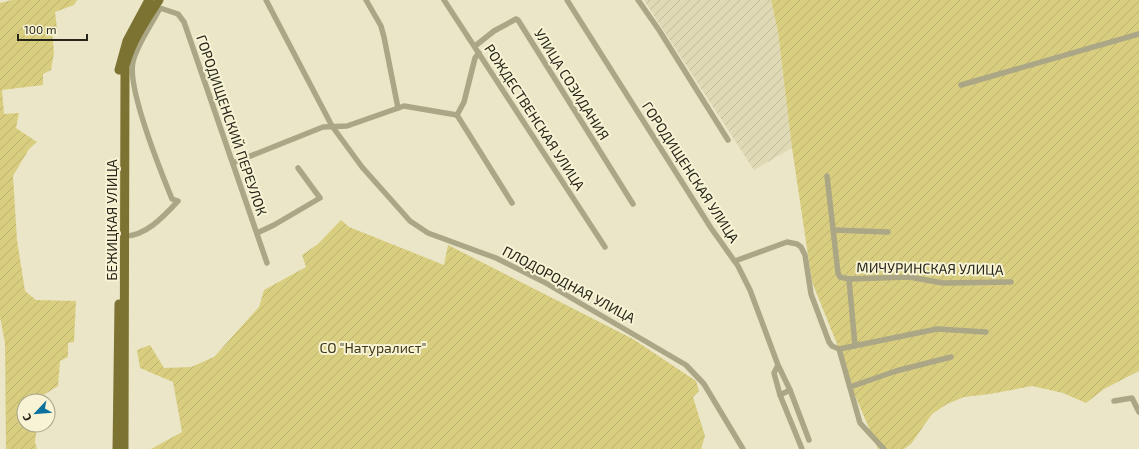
<svg xmlns="http://www.w3.org/2000/svg" width="1139" height="449" font-family="'Exo 2',sans-serif">
<style>
.industrial{fill:url(#industrial-furrows)}
.garden{fill:url(#garden-furrows)}
.lines{fill:none;stroke-linecap:round;stroke-linejoin:round}
.street{stroke:#aba786;stroke-width:5.5}
.primary{stroke:#7c7231;stroke-width:9}
.labels{text-anchor:middle;dominant-baseline:central;stroke-width:4;stroke-linejoin:round;paint-order:stroke}
.street-label{font-size:14px;fill:#27251a;stroke:#f7f3d4}
.park-label{font-size:14px;fill:#3d3815;stroke:#f7f3d4}
</style>
<defs>
<pattern id="industrial-furrows" width="10" height="10" patternUnits="userSpaceOnUse"><rect width="10" height="10" fill="#dfdab5"/><path d="M-1 1l2-2M0 10L10 0M9 11l2-2" fill="none" stroke="#bfbb9b"/></pattern>
<pattern id="garden-furrows" width="10" height="10" patternUnits="userSpaceOnUse"><rect width="10" height="10" fill="#d9ce80"/><path d="M-1 1l2-2M0 10L10 0M9 11l2-2" fill="none" stroke="#bab16e"/></pattern>
</defs>
<rect width="100%" height="100%" fill="#eae6c7"/>
<path class="industrial" d="M644,0H771L778,32L792,148L754,170Z"/>
<g class="garden">
<path d="M12,0H77L74,5L55,12L57,28L52,31L54,53L51,70L43,74V85L2,90L4,114L19,113L16,128L37,142L29,149L13,176L17,240L25,291L36,300L76,301L74,342L68,343V357L60,361L58,386L40,397V401H24V425H37L35,442L37,449H6L5,343L0,317V3Z"/>
<path d="M771,0H1139V371L1104,389L1086,403L1063,393L1032,386L990,394L964,397L947,404L932,414L911,444L904,449H878L851,386L839,349L812,282L792,148L778,32Z"/>
<path d="M341,220L349,227L444,265L448,245L633,339L696,381L699,391L693,397L705,436L701,449H151L182,432L173,382L140,368L137,350L150,345L164,368L191,367L214,357L259,307L264,290L306,267L302,255L318,244Z"/>
</g>
<g class="lines">
<g class="street">
<path d="M266,0L332,126L362,167L410,221L428,233L496,258L544,282L686,365L704,384L743,449"/>
<path d="M366,0L381,26L384,37L398,108"/>
<path d="M444,0L605,247"/>
<path d="M567,0L711,228L738,266L750,290L778,365L790,390L780,395L774,373L778,365"/>
<path d="M638,0L659,30L728,140"/>
<path d="M475,46L494,31L516,19L518,20L633,204"/>
<path d="M961,85L1139,34"/>
<path d="M457,115L512,203"/>
<path d="M457,115L464,102L475,58L479,53"/>
<path d="M233,163L323,127L347,126L404,106L457,115"/>
<path d="M827,176L838,273L840,277L849,279L855,346"/>
<path d="M834,230L888,232"/>
<path d="M257,233L274,225L320,198L298,168"/>
<path d="M125,236C146,236 164,216 178,201L172,199C161,172 127,88 133,62C136,46 152,24 160,8L178,14L184,22L267,263"/>
<path d="M735,261L787,242L797,244L801,247L805,255L811,294L829,342L832,346L839,349L937,329L986,332"/>
<path d="M849,279L909,277L943,283L1011,282"/>
<path d="M839,349L860,423L884,449"/>
<path d="M850,387L896,371L951,357"/>
<path d="M790,390L809,440"/>
<path d="M780,395L802,449"/>
<path d="M1114,401L1132,398L1139,412"/>
</g>
<g class="primary">
<path d="M119,70L127,41L149,0"/>
<path d="M117,449L119,304"/>
<path d="M124,449L125,66C131,42 146,20 159,0"/>
</g>
</g>
<g class="labels">
<g class="street-label">
<text transform="translate(572 84) rotate(58)">УЛИЦА СОЗИДАНИЯ</text>
<text transform="translate(535 117) rotate(57)">РОЖДЕСТВЕНСКАЯ УЛИЦА</text>
<text transform="translate(232 125) rotate(71)">ГОРОДИЩЕНСКИЙ ПЕРЕУЛОК</text>
<text transform="translate(691 172) rotate(57)">ГОРОДИЩЕНСКАЯ УЛИЦА</text>
<text transform="translate(111 220) rotate(-90)">БЕЖИЦКАЯ УЛИЦА</text>
<text transform="translate(930 268) rotate(1)">МИЧУРИНСКАЯ УЛИЦА</text>
<text transform="translate(569 284) rotate(28)">ПЛОДОРОДНАЯ УЛИЦА</text>
</g>
<g class="park-label">
<text x="373" y="347">СО "Натуралист"</text>
</g>
</g>
<g transform="translate(36 413) rotate(244)"><circle r="19" fill="#f7f3d4" stroke="#a4a18a"/>
<path d="M0-3L7 15L0 10L-7 15Z" fill="#0d719e"/>
<text y="-6" font-size="11" font-weight="bold" text-anchor="middle" fill="#27251a">С</text>
</g>
<path d="M18 34v6h69v-6" fill="none" stroke="#27251a" stroke-width="2"/>
<text x="24" y="34" font-size="12" fill="#27251a" stroke="#f7f3d4" stroke-width="3" paint-order="stroke">100 m</text>
</svg>
